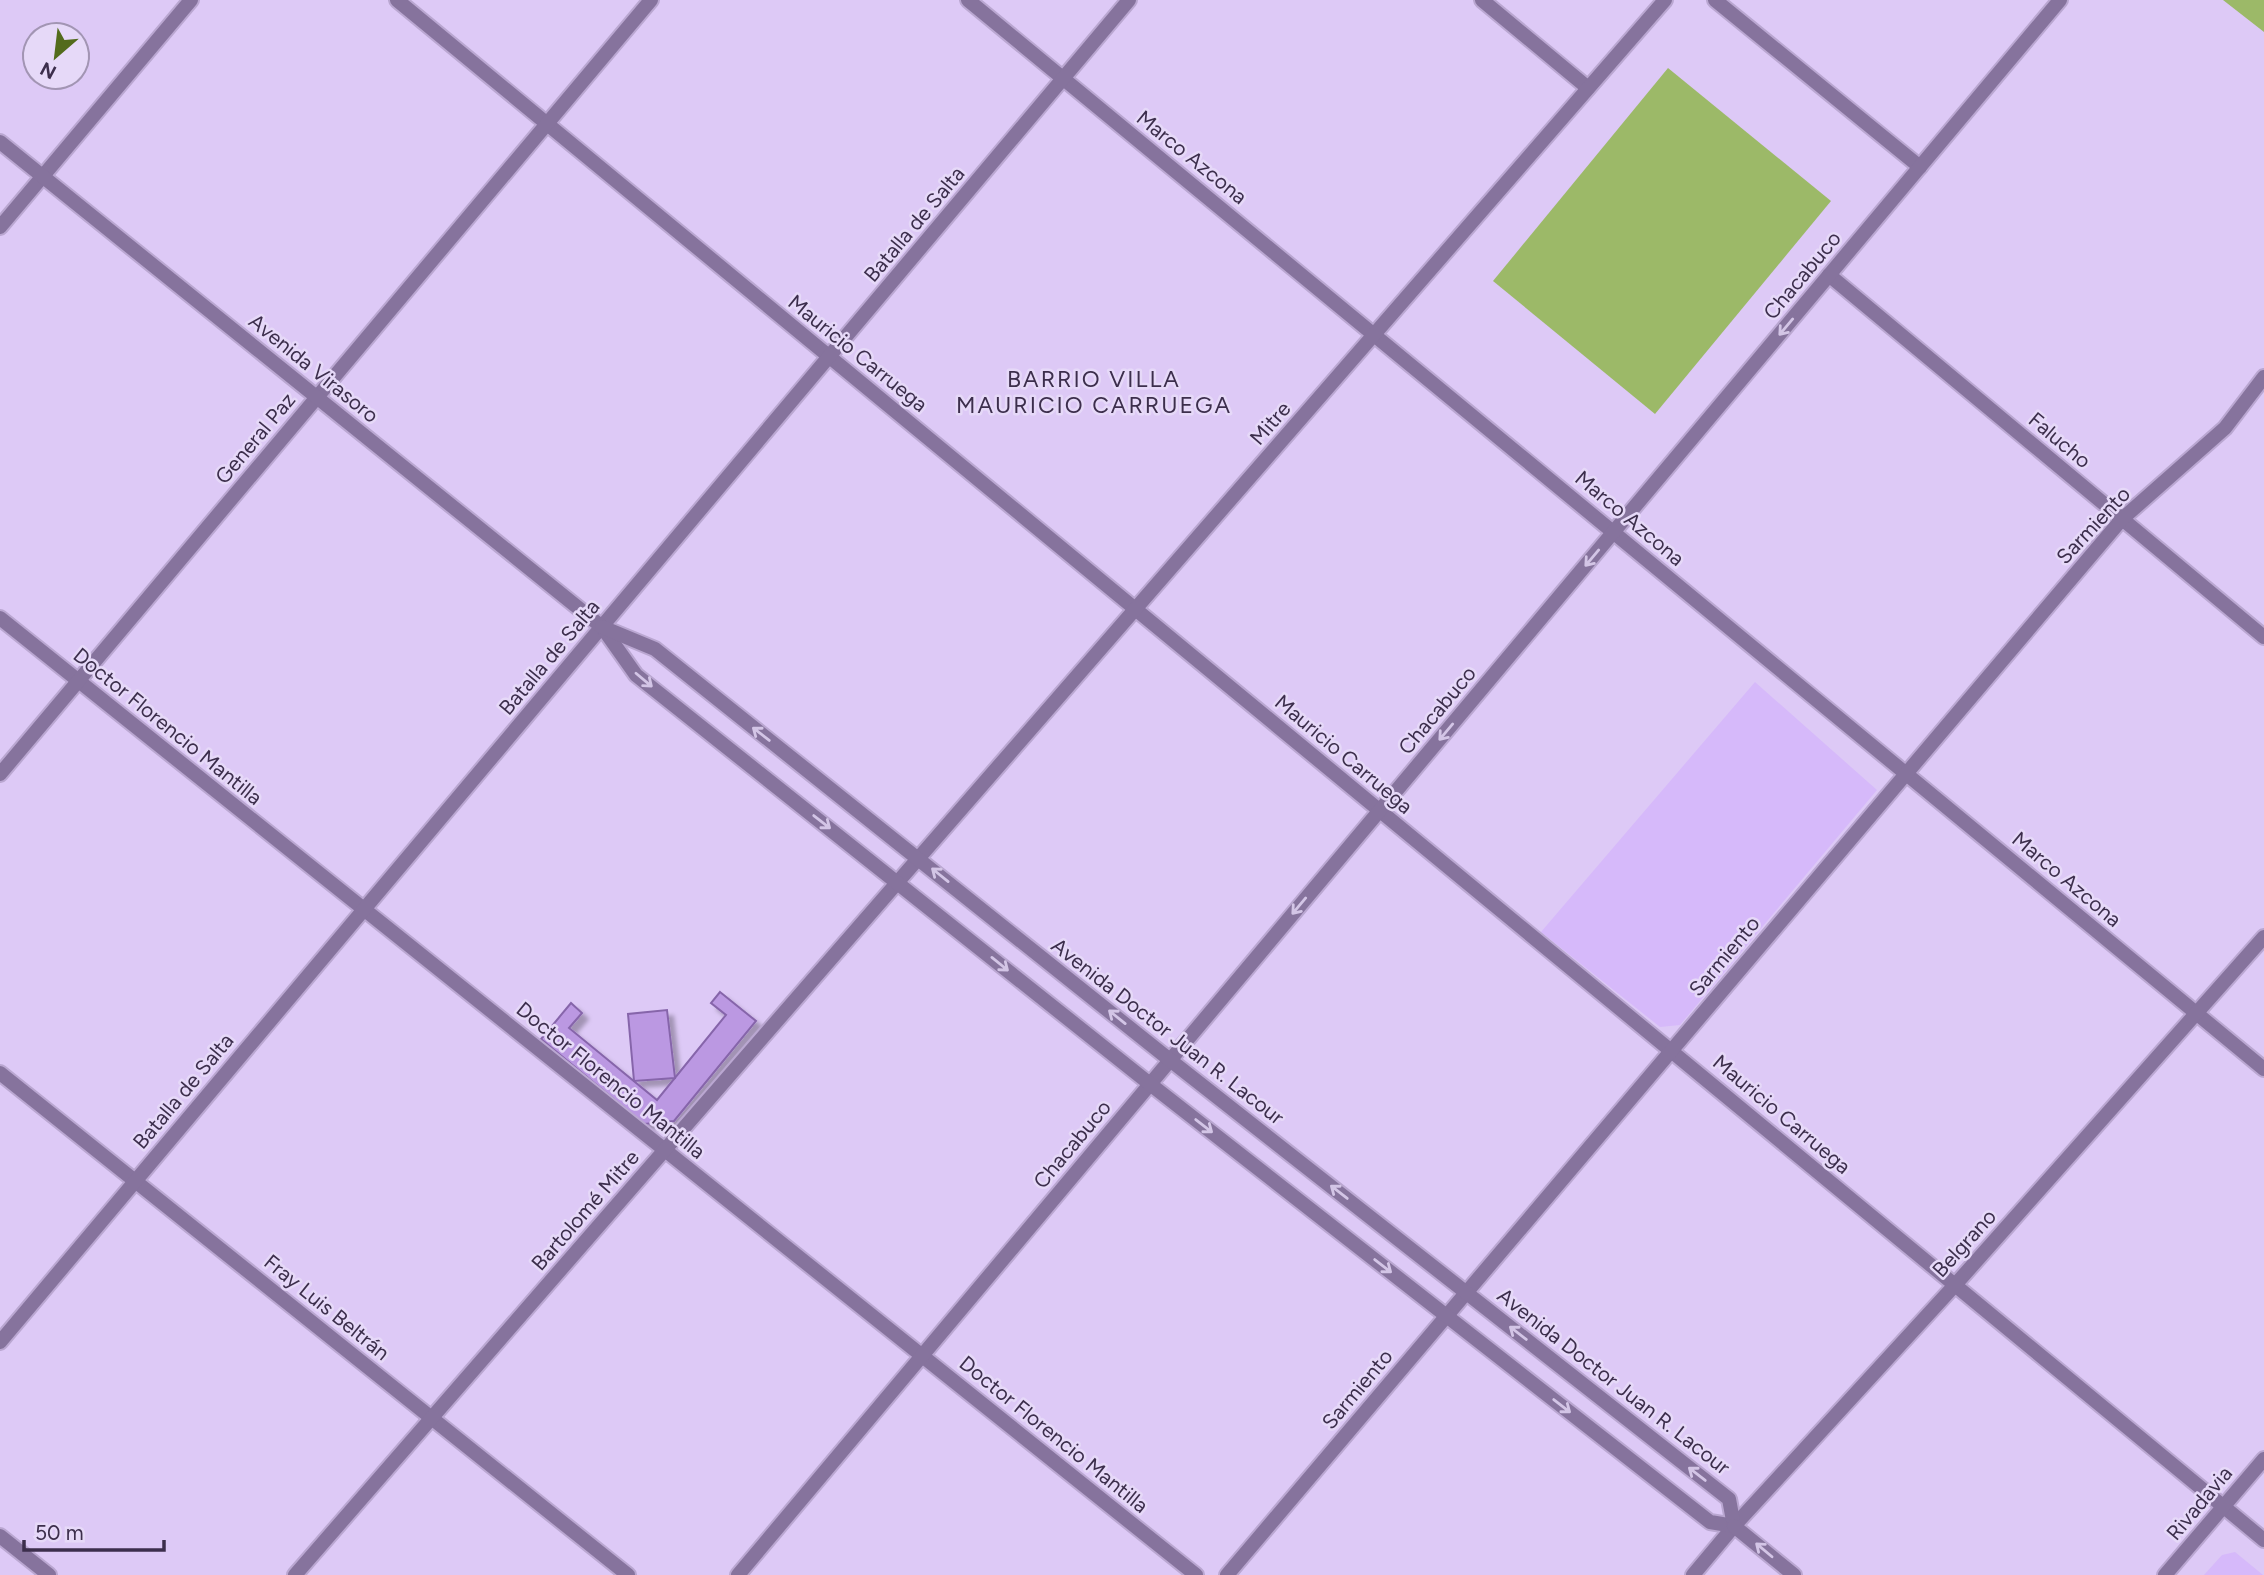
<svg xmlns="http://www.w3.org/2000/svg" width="2264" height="1575" font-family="Figtree,sans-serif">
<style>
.built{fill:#d6b9fa}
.green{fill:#9cb968}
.building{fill:#bb98e2;stroke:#8665aa;stroke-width:2;filter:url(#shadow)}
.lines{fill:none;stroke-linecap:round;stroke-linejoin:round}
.minor-casing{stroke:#baa7d1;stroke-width:18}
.tertiary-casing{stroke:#baa7d1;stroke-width:18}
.minor{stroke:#86739d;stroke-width:14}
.tertiary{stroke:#86739d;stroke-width:14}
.oneway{stroke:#d3c5e6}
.labels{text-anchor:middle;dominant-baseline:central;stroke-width:5;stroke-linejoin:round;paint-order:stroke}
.street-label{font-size:21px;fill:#3c2e4c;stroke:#e6d9f8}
.neighbourhood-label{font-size:23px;letter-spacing:2px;fill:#3c2e4c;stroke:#e6d9f8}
</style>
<defs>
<filter id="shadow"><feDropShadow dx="6" dy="6" stdDeviation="2" flood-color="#0004"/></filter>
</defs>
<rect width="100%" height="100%" fill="#ddc9f6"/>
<g class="built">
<path d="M1755,682L1877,790L1680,1025L1660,1027L1541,932Z"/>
<path d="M2235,1552L2263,1575H2204L2222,1555Z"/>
</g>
<g class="green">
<path d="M2223,0H2264V32Z"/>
<path d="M1668,68L1831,201L1655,414L1493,281Z"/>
</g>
<g class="building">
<path d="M720,992L756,1021L674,1121L644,1124L541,1039L571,1003L582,1013L569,1028L657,1100L726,1015L711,1003Z"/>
<path d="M667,1010L675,1078L634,1081L628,1014Z"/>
</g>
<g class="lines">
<defs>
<g id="minor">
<path d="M397,0L2264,1540"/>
<path d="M968,0L2264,1069"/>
<path d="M1482,0L1588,88"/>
<path d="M1715,0L1920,167"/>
<path d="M0,227L191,0"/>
<path d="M1829,275L2264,637"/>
<path d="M0,618L1196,1575"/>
<path d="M0,774L651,0"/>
<path d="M0,1073L628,1575"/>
<path d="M0,1342L1129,0"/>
<path d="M0,1536L49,1575"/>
<path d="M295,1575L1665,0"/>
<path d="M738,1575L2060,0"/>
<path d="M1227,1575L2122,519L2225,428L2264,377"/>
<path d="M1693,1575L1734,1526L1955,1285L2264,937"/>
<path d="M2165,1575L2264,1459"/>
</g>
<g id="tertiary">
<path d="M0,142L602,627L636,675L1150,1084L1710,1522L1734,1526"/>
<path d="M602,627L655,649L1170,1060L1729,1499L1734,1526"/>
<path d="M1734,1526L1794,1575"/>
</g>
</defs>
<use href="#minor" class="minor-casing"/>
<use href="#tertiary" class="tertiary-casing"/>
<use href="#minor" class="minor"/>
<use href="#tertiary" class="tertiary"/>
</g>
<defs><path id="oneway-shaft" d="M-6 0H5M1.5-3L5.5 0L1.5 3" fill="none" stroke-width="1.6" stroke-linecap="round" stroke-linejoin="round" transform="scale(1.75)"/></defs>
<g class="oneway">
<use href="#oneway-shaft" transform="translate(1786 327) rotate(130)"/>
<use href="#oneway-shaft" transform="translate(1592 558) rotate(130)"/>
<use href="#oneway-shaft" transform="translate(644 680) rotate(40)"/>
<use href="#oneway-shaft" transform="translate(1446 732) rotate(130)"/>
<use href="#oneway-shaft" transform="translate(761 734) rotate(-142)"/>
<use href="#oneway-shaft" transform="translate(822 822) rotate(38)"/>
<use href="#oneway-shaft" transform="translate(940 875) rotate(-141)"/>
<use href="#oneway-shaft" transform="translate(1299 906) rotate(130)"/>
<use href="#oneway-shaft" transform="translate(1000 964) rotate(39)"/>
<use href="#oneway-shaft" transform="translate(1117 1017) rotate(-141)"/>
<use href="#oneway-shaft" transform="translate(1204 1126) rotate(38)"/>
<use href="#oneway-shaft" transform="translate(1339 1192) rotate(-142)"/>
<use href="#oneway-shaft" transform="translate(1383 1266) rotate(38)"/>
<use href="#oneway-shaft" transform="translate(1518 1333) rotate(-142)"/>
<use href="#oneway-shaft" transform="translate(1562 1406) rotate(38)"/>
<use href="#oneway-shaft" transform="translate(1697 1474) rotate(-142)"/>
<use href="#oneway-shaft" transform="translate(1764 1550) rotate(-140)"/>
</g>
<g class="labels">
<g class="street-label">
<text transform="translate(1192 157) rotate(39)">Marco Azcona</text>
<text transform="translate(914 224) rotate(-50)">Batalla de Salta</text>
<text transform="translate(1802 275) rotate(-50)">Chacabuco</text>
<text transform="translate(858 353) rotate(39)">Mauricio Carruega</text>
<text transform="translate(314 368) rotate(39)">Avenida Virasoro</text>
<text transform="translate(1270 423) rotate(-49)">Mitre</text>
<text transform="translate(255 438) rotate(-50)">General Paz</text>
<text transform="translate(2060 440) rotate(40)">Falucho</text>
<text transform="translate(1630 518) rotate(40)">Marco Azcona</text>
<text transform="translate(2093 525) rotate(-47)">Sarmiento</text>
<text transform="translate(549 657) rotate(-50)">Batalla de Salta</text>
<text transform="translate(1437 710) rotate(-50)">Chacabuco</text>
<text transform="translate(168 726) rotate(39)">Doctor Florencio Mantilla</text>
<text transform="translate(1344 754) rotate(40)">Mauricio Carruega</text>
<text transform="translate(2067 879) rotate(40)">Marco Azcona</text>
<text transform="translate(1724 956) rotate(-50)">Sarmiento</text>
<text transform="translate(1168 1031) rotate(38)">Avenida Doctor Juan R. Lacour</text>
<text transform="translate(611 1080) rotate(39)">Doctor Florencio Mantilla</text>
<text transform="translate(183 1091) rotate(-50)">Batalla de Salta</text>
<text transform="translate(1782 1114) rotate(40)">Mauricio Carruega</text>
<text transform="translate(1072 1144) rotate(-50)">Chacabuco</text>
<text transform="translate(585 1210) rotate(-49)">Bartolomé Mitre</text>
<text transform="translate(1964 1243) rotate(-48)">Belgrano</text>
<text transform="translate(327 1307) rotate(39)">Fray Luis Beltrán</text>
<text transform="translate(1614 1381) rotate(38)">Avenida Doctor Juan R. Lacour</text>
<text transform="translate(1357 1389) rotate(-50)">Sarmiento</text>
<text transform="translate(1054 1434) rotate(39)">Doctor Florencio Mantilla</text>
<text transform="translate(2199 1503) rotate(-50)">Rivadavia</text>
</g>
<g class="neighbourhood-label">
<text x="1094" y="379">BARRIO VILLA<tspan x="1094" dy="26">MAURICIO CARRUEGA</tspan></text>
</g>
</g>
<g transform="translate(56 56) rotate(208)"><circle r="33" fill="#e6d9f8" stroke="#a295b3" stroke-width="2"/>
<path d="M0-5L12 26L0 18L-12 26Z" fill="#536b1c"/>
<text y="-10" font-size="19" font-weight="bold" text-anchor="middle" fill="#3c2e4c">N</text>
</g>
<path d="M24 1540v10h140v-10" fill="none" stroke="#3c2e4c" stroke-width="3.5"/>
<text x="35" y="1540" font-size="21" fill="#3c2e4c" stroke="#e6d9f8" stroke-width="5" paint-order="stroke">50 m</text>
</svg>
